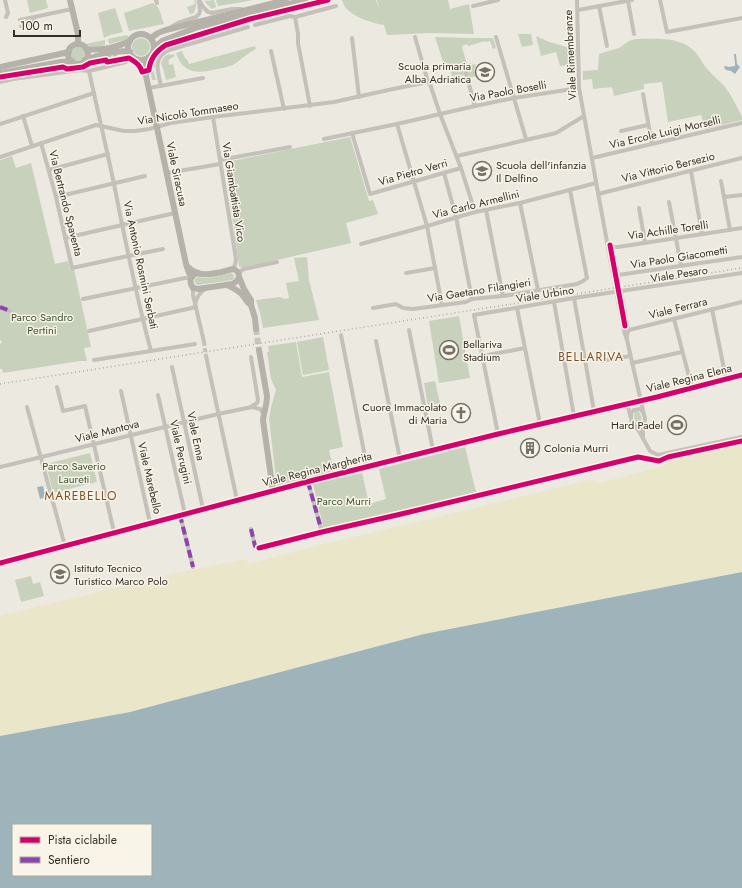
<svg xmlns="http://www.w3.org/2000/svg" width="742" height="888" font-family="Jost,sans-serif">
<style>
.green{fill:#c8d1bc}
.sand{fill:#eae6c9}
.water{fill:#9fb4ba;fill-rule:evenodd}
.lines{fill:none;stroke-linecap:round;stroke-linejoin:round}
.street-tunnel{stroke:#c7c4bb;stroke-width:4;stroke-dasharray:4 2;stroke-linecap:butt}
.secondary-tunnel{stroke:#c7c4bb;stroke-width:6;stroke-dasharray:6 3;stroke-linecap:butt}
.street{stroke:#c4c1ba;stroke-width:4}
.secondary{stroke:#b5b2aa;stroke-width:6}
.rail{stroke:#aca9a4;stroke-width:1.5;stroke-dasharray:1 3;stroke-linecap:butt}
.quiet{stroke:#8e44ad;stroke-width:4;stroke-dasharray:8 4;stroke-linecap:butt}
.cycleway-casing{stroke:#f8f4e8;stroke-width:8}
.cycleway{stroke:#d6006c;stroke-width:5}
.labels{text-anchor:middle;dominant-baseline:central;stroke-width:3;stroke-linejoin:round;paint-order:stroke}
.street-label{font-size:11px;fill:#352f28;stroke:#f8f4e8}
.poi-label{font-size:11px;fill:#352f28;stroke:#f8f4e8;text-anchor:start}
.park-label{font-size:11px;fill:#3c512e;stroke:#f8f4e8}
.neighbourhood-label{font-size:12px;letter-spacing:1px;fill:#7c5129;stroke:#f8f4e8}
</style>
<rect width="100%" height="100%" fill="#ece9e0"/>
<g class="green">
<path d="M27,0H46L48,8L30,13Z"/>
<path d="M194,0H196C197,5 195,9 194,13L190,14L187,7L195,4Z"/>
<path d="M204,0L206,1L214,0L216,7L212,9L206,3Z"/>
<path d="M216,0H253L243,2L218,6Z"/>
<path d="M342,0H376L380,11L377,0H448L450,9L469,4L474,34L429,33L387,35L384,25C371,23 345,15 342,0Z"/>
<path d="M153,3C160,6 161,17 164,24L129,31L124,13Z"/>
<path d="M115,8L123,32L110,35L104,38L98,13Z"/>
<path d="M518,34H531L533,45L522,47Z"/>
<path d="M127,35L129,38L125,40L109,44L108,39Z"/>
<path d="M536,36L547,41L576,50V65L560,66L556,52L541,56Z"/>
<path d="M435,37L470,38H493L496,48L493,49L490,41L485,42V41L468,46L467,44L462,46L463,51L467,64L471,63V65L475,64L476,67L474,68L476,76L469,78L466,66L462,67L464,75L453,79L449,67L445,68Z"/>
<circle cx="141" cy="47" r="9"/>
<path d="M636,39C655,39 681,36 695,52C700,57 703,65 708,70C713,76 720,81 725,87C732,96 737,107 742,117V120L705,129L701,115L668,122L662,82L644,84V89L614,96L612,87L593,89L592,79L583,80V71L598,70L599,54L619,48L629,41Z"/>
<path d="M105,40V45C98,47 92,48 86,44Z"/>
<path d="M171,45V47C160,51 154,55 155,68H153L156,80H152C149,63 153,51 171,45Z"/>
<path d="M255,46L256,49C247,53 241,60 233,65C228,67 222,68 217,69C198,74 183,74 176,53L182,51L185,58L188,61L189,64Z"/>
<circle cx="78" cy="54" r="7"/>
<path d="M169,54L170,55L174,54V57C169,58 168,60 169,65L173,64L176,77L166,79L175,78L166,80L164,72L161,63L164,57Z"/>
<path d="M350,137L369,201L373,200L378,214L346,223L351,243L242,268L239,266L225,165L227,162Z"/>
<path d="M12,156L16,168L31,163L55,264L68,261L70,270L74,269L91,347L84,348L87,361H80L3,373L2,369H0V345L2,341L0,340V160Z"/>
<path d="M307,257L309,280L319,320L263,328L260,313L256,300L280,297L285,299L289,298L286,283L299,281L294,258Z"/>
<path d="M231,273L233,274L234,277V279L232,280L198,285C195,284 194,282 195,279L198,277L207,278Z"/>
<path d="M459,316L470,378L439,383L429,321Z"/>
<path d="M323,337L329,370L303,375L297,342Z"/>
<path d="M296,342L302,377L329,372L343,447L329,450L334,472L277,487L269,419L271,407L276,390L271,379L267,352H269L268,346Z"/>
<path d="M435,381L440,403L428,406L424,383Z"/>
<path d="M636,411L640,413C641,417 643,421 639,423L635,421L634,415L635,412Z"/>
<path d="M465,447L476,492L324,530L313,484L362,473L369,504L386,499L379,469Z"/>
<path d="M90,453L97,482L53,493L46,464Z"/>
<path d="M31,576L33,584L40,582L44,596L21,602L15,580Z"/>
</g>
<path class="sand" d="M742,445V572L424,634L130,712L0,736V616L172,574L246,559L248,564L321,545L590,480L599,483L664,466L669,460Z"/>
<g class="water">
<path d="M734,54H736L737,64L740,67L735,74L731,71L726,70L724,67L725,66L729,67L735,66V64Z"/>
<path d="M43,486L46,497L40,499L37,487Z"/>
<path d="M742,572V888H0V736L130,712L424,634ZM13,825H151V875H13Z"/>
</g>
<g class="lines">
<g class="street-tunnel">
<path d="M613,275L617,294"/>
<path d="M204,342L206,356"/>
</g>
<path class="secondary-tunnel" d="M256,329L259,350"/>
<g class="street">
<path d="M5,0L8,13L6,17"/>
<path d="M156,0L157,3"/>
<path d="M199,0L203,7L208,12L212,13L232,9H241"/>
<path d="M577,0L579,88L613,275"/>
<path d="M660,0L667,32L742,18"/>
<path d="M628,1L634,34"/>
<path d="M473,6L498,0"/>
<path d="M599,6L607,46"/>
<path d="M578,10L632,0"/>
<path d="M295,17L298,34V43L310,106"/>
<path d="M20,20L72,9"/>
<path d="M255,25L290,16L295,17L336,6"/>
<path d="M21,26L33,23L35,17"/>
<path d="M171,27L178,23L196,17L199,14L200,11L199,2"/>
<path d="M415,37L428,82L430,84L440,114L461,168L475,212"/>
<path d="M496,37L526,139"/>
<path d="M352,38L359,97"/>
<path d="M271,51L284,109"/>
<path d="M105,54L111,59V65"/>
<path d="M115,64V55L117,52"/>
<path d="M465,70L475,106"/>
<path d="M89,71C97,108 106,146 114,184C125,240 136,296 151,351"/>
<path d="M0,82L13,79L80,70L89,71L126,62"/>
<path d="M161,86C158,71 152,58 169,50L248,27"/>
<path d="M149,88L203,78"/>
<path d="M643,94L652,144"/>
<path d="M23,116L32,146"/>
<path d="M213,117L236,259L235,265L233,269"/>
<path d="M0,124L94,93"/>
<path d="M397,124L427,226L442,305"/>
<path d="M621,131L648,125"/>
<path d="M352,133L370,194L461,168"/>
<path d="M324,139L397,124L475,106L514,98L579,88"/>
<path d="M41,143L56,197L72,268L128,256L163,249"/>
<path d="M457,156L556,133L584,116"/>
<path d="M0,157L96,125L124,131H135L149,129L171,123L213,117L334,102L393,89L428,82"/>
<path d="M592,158L742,123"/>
<path d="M220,160L290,147"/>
<path d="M49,170L108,154"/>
<path d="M691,171L702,234"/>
<path d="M167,173L220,164"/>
<path d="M444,173L456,217L472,299"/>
<path d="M721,181L730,230"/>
<path d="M598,194L742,158"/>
<path d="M56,197L145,176"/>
<path d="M724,197L742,195"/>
<path d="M669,202L681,265"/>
<path d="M520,203L538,290"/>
<path d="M639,208L645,242"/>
<path d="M486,210L503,296"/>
<path d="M65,238L175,213"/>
<path d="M361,244L427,226L475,212L520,203L596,183"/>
<path d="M611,245L614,247H618L742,228"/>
<path d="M612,246L618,275L742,257"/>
<path d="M238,273L244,269L277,262"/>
<path d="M406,273L435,268"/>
<path d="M193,288V295L204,342"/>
<path d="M621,292L628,329"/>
<path d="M617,296L624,331L627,340L645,419L643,429V438"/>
<path d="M574,298L594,411"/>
<path d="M83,299L185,278H191"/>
<path d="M554,302L574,416"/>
<path d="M195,304C197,297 199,293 205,289"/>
<path d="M0,307L10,311"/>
<path d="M373,308L396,304L403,308L413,309L466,302L472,299L503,296L577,284L583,281L587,278L570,190"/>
<path d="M517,308L540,424"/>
<path d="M712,309L726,379"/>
<path d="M674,319L692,388"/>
<path d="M409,330L433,450"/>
<path d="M89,331L196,307"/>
<path d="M341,335L367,467"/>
<path d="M627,338V334L629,330L742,302"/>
<path d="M376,341L400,459"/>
<path d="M206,356L237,500"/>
<path d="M482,356L525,348"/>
<path d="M251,357L258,400L257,403L252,406"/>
<path d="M94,360L195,344"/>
<path d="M602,361L630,356"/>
<path d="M632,363L682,352"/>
<path d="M172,367L203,509"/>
<path d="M57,387L63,411L85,406L114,532"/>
<path d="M121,391L150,523"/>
<path d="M158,395L185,514"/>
<path d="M627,403L632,422L639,431L650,451L658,455L742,437"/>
<path d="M27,407L65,546"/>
<path d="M631,416V413L634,410L640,409L643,412"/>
<path d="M498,434L474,315L574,298L742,273"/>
<path d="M0,467L218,414L252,407L260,409L264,414"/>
<path d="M308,482L322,532"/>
<path d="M180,515L193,567"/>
<path d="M251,529L255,546L259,548"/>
</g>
<g class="secondary">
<path d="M70,0L78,34V44"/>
<circle cx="141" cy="47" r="13"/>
<path d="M151,38L158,33L166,30L286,0"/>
<circle cx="78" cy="54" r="10"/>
<path d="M154,48L162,41L198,27L305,0"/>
<path d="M86,49C100,51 117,47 130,41"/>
<path d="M149,57L146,61V76L186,264L189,273L192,277"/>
<path d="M85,60C96,56 118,49 130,52"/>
<path d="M0,67L69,52"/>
<path d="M0,73L61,62L72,61"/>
<path d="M187,266C199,280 217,273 233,269C242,272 240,281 232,284L198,289L193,288C188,281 191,274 199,273"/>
<path d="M239,277L244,289L251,300V305L255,318L256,329"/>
<path d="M227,285C234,288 240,291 244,297C247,301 247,303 251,305"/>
<path d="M259,350L267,396C267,404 264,412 263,420L273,491"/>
<path d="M0,563L314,480L498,434L657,397L742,375"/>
</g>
<path class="rail" d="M0,384L742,268"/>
<g class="quiet">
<path d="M0,307L10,311"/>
<path d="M308,482L322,532"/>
<path d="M180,515L193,567"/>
<path d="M251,529L255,546L259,548"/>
</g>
<defs>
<g id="cycleway">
<path d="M0,77L63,67L67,69L83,67L90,63L106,60L107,62L129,58C135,62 140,64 142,72L149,70C150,59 156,51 166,45L250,19L328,0"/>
<path d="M610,245L625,326"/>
<path d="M259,548L322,532L397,515L638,457L659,461L668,457L742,441"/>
<path d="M0,563L314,480L498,434L657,397L742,375"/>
</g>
</defs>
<use href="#cycleway" class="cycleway-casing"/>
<use href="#cycleway" class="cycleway"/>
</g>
<defs>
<symbol id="school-ring" viewBox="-11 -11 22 22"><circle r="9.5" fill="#f8f4e8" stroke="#757068" stroke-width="1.5"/><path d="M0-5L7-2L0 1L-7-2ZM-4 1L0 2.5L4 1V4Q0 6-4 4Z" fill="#757068"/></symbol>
<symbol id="stadium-ring" viewBox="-11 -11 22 22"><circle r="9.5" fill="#f8f4e8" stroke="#757068" stroke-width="1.5"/><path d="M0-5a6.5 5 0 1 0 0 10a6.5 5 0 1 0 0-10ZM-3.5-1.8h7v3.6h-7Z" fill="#757068"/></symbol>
<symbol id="church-ring" viewBox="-11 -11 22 22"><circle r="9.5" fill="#f8f4e8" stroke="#757068" stroke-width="1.5"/><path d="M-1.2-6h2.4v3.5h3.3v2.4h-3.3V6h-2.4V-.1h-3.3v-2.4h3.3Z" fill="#757068"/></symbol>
<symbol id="building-ring" viewBox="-11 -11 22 22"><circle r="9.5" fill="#f8f4e8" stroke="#757068" stroke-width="1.5"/><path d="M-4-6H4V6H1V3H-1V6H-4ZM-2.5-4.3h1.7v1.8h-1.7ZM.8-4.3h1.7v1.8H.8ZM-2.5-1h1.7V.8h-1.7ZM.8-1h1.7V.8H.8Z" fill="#757068"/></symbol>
</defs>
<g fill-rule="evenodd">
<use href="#school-ring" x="474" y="61" width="22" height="22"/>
<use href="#school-ring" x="471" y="160" width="22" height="22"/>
<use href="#stadium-ring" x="438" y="339" width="22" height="22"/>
<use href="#church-ring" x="450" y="402" width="22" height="22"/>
<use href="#stadium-ring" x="666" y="414" width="22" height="22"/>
<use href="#building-ring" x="519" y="437" width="22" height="22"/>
<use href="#school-ring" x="49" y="563" width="22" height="22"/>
</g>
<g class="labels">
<g class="street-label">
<text transform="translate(570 55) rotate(-93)">Viale Rimembranze</text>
<text transform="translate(508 91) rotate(-10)">Via Paolo Boselli</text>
<text transform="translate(188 113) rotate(-9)">Via Nicolò Tommaseo</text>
<text transform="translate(665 132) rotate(-13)">Via Ercole Luigi Morselli</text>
<text transform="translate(668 167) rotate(-14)">Via Vittorio Bersezio</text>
<text transform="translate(413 172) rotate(-16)">Via Pietro Verri</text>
<text transform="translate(177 174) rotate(78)">Viale Siracusa</text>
<text transform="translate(234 192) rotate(81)">Via Giambattista Vico</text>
<text transform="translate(66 203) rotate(76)">Via Bertrando Spaventa</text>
<text transform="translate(476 204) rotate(-14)">Via Carlo Armellini</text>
<text transform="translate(668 230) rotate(-8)">Via Achille Torelli</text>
<text transform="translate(679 257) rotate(-9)">Via Paolo Giacometti</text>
<text transform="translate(141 265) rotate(78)">Via Antonio Rosmini Serbati</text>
<text transform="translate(679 274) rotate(-9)">Viale Pesaro</text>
<text transform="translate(479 290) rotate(-9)">Via Gaetano Filangieri</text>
<text transform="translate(545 294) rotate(-9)">Viale Urbino</text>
<text transform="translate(678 308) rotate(-14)">Viale Ferrara</text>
<text transform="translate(689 378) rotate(-14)">Viale Regina Elena</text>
<text transform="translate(107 431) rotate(-14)">Viale Mantova</text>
<text transform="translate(196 436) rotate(78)">Viale Enna</text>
<text transform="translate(181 452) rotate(77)">Viale Perugini</text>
<text transform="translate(317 469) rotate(-14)">Viale Regina Margherita</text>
<text transform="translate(150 478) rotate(77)">Viale Marebello</text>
</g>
<g class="poi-label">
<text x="471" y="66" text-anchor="end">Scuola primaria<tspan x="471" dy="13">Alba Adriatica</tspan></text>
<text x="496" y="165">Scuola dell'infanzia<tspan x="496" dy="13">Il Delfino</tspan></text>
<text x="463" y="344">Bellariva<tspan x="463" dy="13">Stadium</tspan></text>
<text x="447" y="407" text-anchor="end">Cuore Immacolato<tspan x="447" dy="13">di Maria</tspan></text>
<text x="663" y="425" text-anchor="end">Hard Padel</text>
<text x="544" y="448">Colonia Murri</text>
<text x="74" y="568">Istituto Tecnico<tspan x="74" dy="13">Turistico Marco Polo</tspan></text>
</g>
<g class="park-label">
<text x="42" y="317">Parco Sandro<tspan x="42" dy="13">Pertini</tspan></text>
<text x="74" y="466">Parco Saverio<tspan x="74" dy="13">Laureti</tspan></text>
<text x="344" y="501">Parco Murri</text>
</g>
<g class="neighbourhood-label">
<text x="591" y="357">BELLARIVA</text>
<text x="81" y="496">MAREBELLO</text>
</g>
</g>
<rect x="12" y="824" width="140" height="52" fill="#f8f4e8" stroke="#aaa59b"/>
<rect x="20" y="837" width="20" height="6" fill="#d6006c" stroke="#aaa59b"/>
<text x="48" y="844" font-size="12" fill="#352f28">Pista ciclabile</text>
<rect x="20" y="857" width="20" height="6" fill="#8e44ad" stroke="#aaa59b"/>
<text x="48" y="864" font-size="12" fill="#352f28">Sentiero</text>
<path d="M14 30v6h66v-6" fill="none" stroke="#352f28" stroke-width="2"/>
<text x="20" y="30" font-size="12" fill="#352f28" stroke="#f8f4e8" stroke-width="3" paint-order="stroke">100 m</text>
</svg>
